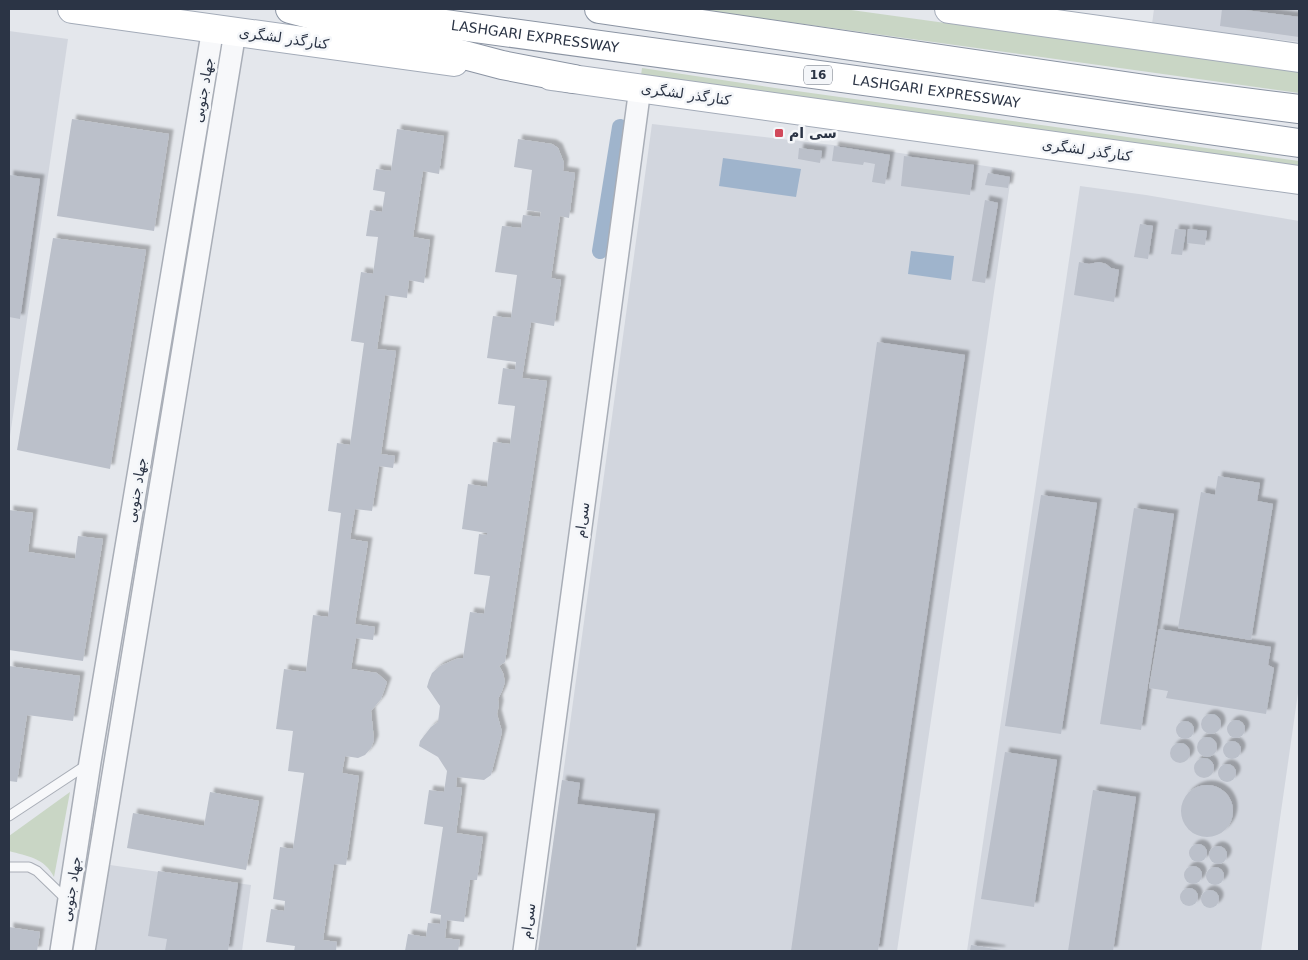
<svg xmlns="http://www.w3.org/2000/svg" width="1308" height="960" font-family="'DejaVu Sans',Vazirmatn,sans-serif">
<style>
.built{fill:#d2d6de}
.green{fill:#c9d6c5}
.water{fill:#9fb4cc}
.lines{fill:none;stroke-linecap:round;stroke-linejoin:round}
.canal{stroke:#9fb4cc;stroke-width:16}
.building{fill:#bbc0ca;filter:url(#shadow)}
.service-casing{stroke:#a9aeb7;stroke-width:11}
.tertiary-casing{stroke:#a9aeb7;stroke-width:24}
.primary-casing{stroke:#a3abb8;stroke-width:30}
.trunk-casing{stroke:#8b94a3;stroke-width:30}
.service{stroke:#f7f8fa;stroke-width:9}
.tertiary{stroke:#f7f8fa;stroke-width:21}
.primary{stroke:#fff;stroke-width:28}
.trunk{stroke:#fff;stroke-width:28}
.poi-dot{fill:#d1495b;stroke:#f4f6f9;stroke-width:2}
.labels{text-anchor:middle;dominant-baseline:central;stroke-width:5;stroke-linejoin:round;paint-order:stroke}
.shield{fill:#f4f6f9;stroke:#676e7b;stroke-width:1}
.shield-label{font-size:12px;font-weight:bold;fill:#2b3445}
.street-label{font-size:14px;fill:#2b3445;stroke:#f4f6f9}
.poi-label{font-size:14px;font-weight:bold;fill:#2b3445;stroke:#f4f6f9;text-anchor:start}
</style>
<defs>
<filter id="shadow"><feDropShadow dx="4.5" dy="-4.5" stdDeviation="1" flood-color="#0004"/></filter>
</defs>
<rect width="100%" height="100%" fill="#e4e7ec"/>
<g class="built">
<path d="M1154,9H1299V42L1152,24Z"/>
<path d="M9,31L68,39L9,443Z"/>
<path d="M652,124L893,152L1012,170L897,951H539Z"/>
<path d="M1080,186L1146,195L1299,221V686L1261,951H967Z"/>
<path d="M110,865L251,885L242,951H93Z"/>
</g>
<g class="green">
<path d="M696,9H844L1299,72V93Z"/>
<path d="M642,68L775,88L1299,161V174L640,83Z"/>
<path d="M70,792L54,877C45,858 27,856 9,851V836Z"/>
</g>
<g class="water">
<path d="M723,158L801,169L796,197L719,186Z"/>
<path d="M911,251L954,256L951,280L908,274Z"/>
</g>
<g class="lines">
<path class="canal" d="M600,251L620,127"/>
</g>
<g class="building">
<path d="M1222,9H1237L1299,17V37L1220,26Z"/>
<path d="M72,119L169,134L154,231L57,216Z"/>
<path d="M397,129L444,136L439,174L423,171L413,237L430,240L424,283L409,280L407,298L385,295L377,349L396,351L381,454L395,456L393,468L379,466L372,511L355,509L350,539L368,542L355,624L375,627L373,640L356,638L351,669L377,673L387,682L381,699L371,711L374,740L371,748L365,755L358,758L345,756L342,773L359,776L346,865L334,864L323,940L337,942L336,951H294L295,946L266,942L271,909L284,911L285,901L273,899L280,847L293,849L304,773L288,771L293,731L276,729L284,669L306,672L313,615L328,617L341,513L328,511L337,443L350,445L364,343L351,341L361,272L373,274L378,237L366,236L370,210L382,212L385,192L373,190L376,169L391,171Z"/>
<path d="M518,139L552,144L558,148L564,163L563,171L575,173L569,218L560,216L551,278L561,280L554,326L531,322L522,378L547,381L505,662L499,666L503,673L505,682L502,691L498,699L499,705L497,714L502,732L491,775L484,780L457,777L456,787L462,788L456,833L483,837L477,880H470L464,922L447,920L445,938L460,940L458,951H405L408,934L426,937L428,923L440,924L441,915L430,913L443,827L424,824L429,790L444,792L447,771L438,757L419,746L420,741L431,727L438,722L440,706L427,687L429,680L432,673L440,666L456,659L463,658L470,612L484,614L490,576L474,574L479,534L487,535V533L462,529L468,484L487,487L493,442L510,444L515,406L498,404L503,368L515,370L516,362L487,358L493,316L511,318L517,275L495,272L502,226L521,228L523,215L540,217L541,212L527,210L532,170L514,167Z"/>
<path d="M834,146L890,155L885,184L872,182L875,164L864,162L863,165L832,161Z"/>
<path d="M799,148L822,151L820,163L798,159Z"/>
<path d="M904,156L974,165L970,195L901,186Z"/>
<path d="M988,173L1010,177L1008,188L985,185Z"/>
<path d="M9,175L40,179L20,319L9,317Z"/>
<path d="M985,200L998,203L985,283L972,281Z"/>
<path d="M1140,224L1153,226L1148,259L1134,257Z"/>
<path d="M1175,229L1186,230L1182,255L1171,254Z"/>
<path d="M1188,229L1207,231L1205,245L1187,243Z"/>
<path d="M53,238L146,250L110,469L17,450Z"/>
<path d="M1079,262L1089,264L1099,262L1106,264L1111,268L1119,270L1114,302L1074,295Z"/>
<path d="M877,342L965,355L878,951H791Z"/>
<path d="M1218,476L1260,483L1257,501L1273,504L1251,640L1178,628L1201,492L1215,495Z"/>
<path d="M1041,495L1097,503L1061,734L1005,726Z"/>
<path d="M1134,508L1174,514L1141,730L1100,724Z"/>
<path d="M9,510L33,513L28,552L75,559L78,536L103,539L83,661L9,650Z"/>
<path d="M1159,629L1271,647L1268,665L1274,668L1266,714L1166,698L1168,691L1149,688Z"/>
<path d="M9,666L80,676L73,721L27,715L17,782L9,781Z"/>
<circle cx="1211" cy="724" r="10"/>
<circle cx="1236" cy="729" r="9"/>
<circle cx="1185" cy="730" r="9"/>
<circle cx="1207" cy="747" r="10"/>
<circle cx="1232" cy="750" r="9"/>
<circle cx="1180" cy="753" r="10"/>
<path d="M1005,752L1057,760L1034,907L981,899Z"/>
<circle cx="1204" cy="768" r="10"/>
<circle cx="1227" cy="773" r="9"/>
<path d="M562,780L580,783L577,804L655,814L636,951H538Z"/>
<circle cx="1207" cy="811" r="26"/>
<path d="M1093,790L1136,797L1113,951H1068Z"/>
<path d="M210,792L259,801L246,870L127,848L133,813L204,826Z"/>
<circle cx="1198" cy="853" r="9"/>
<circle cx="1218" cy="855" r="9"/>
<circle cx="1193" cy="875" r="9"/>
<circle cx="1215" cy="876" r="9"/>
<path d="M158,871L238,883L228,951H165L167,939L148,936Z"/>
<circle cx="1189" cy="897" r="9"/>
<circle cx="1210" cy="899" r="9"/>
<path d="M9,927L40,932L37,951H9Z"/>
<path d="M971,945L1001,950V951H970Z"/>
</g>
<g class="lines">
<defs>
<g id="service">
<path d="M9,816L88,764"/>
<path d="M9,867H29L37,871L68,901"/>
</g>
<g id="tertiary">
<path d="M61,951L90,762L213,28"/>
<path d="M84,951L235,32"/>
<path d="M524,951L640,88"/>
</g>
<g id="primary">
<path d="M72,9L454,62"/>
<path d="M949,9L1299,58"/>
<path d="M551,76L1299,180"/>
</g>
<g id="trunk">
<path d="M290,9L502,65L574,79"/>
<path id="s1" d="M336,9L951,93L1299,143"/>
<path d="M599,9L1159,91L1299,109"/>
</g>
</defs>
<use href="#service" class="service-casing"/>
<use href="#tertiary" class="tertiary-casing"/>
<use href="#primary" class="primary-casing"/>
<use href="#trunk" class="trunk-casing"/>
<use href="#service" class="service"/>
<use href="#tertiary" class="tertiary"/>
<use href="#primary" class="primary"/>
<use href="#trunk" class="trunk"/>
</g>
<rect class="poi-dot" x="774" y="128" width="10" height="10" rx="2.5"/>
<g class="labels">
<rect class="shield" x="804" y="65.5" width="28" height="19" rx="4"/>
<g class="shield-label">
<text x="818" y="75">16</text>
</g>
<g class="street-label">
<text stroke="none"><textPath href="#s1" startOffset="201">LASHGARI EXPRESSWAY</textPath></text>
<text transform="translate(284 38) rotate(8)">کنارگذر لشگری</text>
<text transform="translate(203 90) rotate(-80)">جهاد جنوبی</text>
<text stroke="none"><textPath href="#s1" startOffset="606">LASHGARI EXPRESSWAY</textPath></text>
<text transform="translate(686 94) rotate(8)">کنارگذر لشگری</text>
<text transform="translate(1087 150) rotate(8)">کنارگذر لشگری</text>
<text transform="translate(136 490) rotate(-80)">جهاد جنوبی</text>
<text transform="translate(582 520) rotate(-82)">سی‌ام</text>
<text transform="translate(71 889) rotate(-81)">جهاد جنوبی</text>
<text transform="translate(528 921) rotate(-82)">سی‌ام</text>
</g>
<g class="poi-label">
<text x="789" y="133">سی ام</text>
</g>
</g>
<rect width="1308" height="960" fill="none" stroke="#2b3445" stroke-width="20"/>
</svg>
